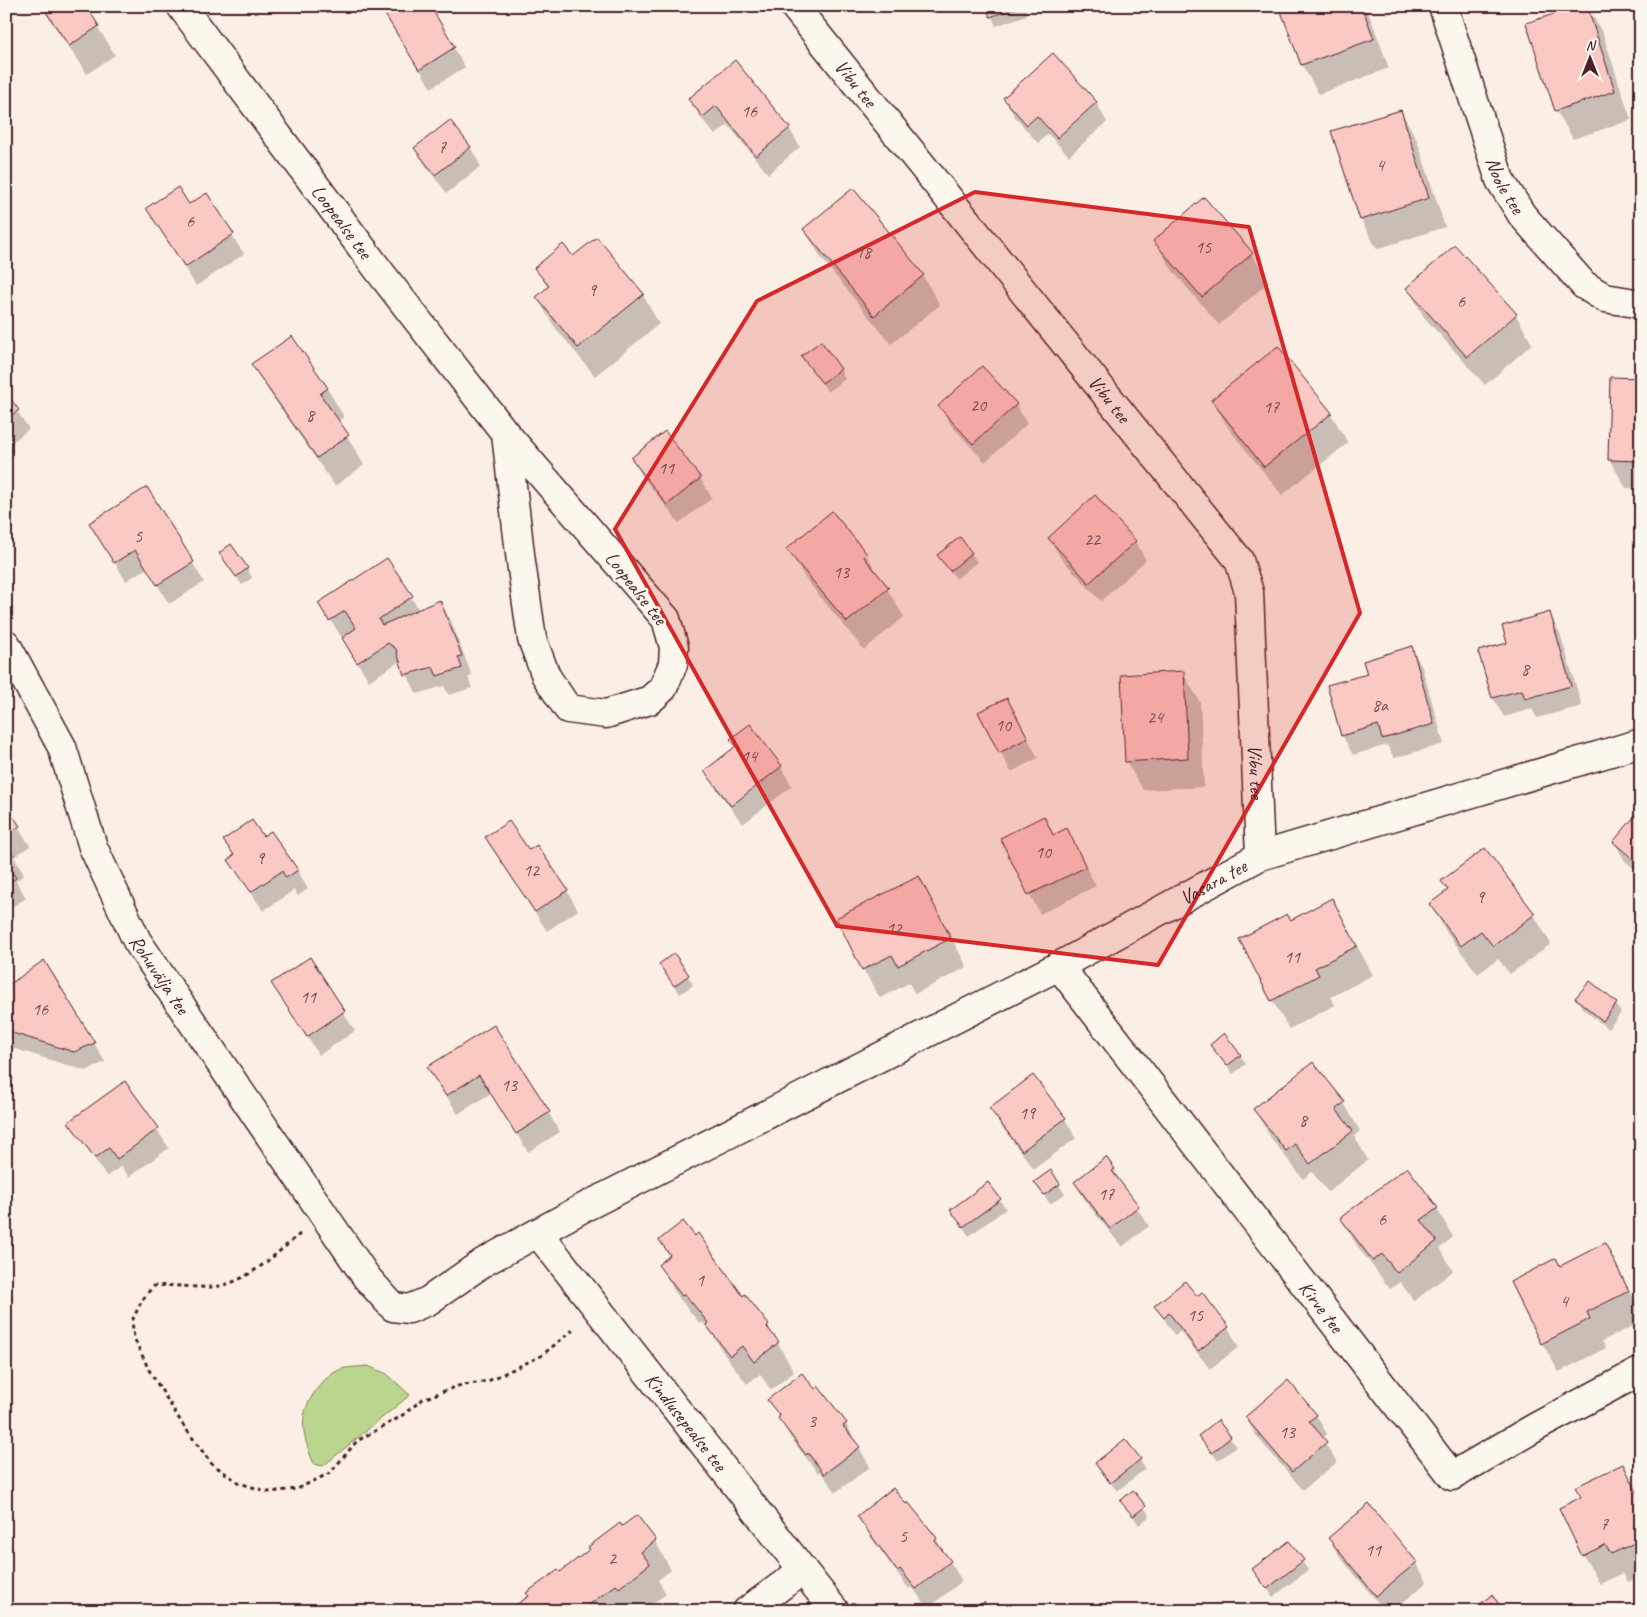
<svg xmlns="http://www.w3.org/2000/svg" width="1647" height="1617" font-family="Caveat,sans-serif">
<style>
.park{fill:#bad68e;stroke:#827a5c}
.shadow{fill:#0003}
.building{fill:#fac9c4;stroke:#4a1f2b}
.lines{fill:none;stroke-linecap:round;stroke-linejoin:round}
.minor-casing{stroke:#4a1f2b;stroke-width:31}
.path{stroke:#4a1f2b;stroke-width:3;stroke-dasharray:4 4;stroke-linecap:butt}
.minor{stroke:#fbf7ec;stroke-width:28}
.marked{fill:#d62828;fill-opacity:0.2;stroke:#d62828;stroke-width:4;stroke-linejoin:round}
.labels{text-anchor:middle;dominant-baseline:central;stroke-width:5;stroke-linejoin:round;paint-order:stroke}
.number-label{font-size:18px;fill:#764a51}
.street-label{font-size:20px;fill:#4a1f2b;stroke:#fbf7ec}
</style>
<rect width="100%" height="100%" fill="#fbeee4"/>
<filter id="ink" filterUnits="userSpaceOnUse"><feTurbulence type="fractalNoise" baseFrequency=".02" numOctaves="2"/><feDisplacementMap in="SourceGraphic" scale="10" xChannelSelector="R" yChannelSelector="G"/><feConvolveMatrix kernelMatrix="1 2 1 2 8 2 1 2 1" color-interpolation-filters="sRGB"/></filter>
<g filter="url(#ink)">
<path class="park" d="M368,1366L387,1374L410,1395L323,1466L314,1464C302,1435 297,1415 317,1389C323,1381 331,1373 341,1369C349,1367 359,1367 368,1366Z"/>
<g class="shadow">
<path d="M41,6H85L115,55L87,74Z"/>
<path d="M381,6H428L465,67L431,88Z"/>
<path d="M987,6H1024L1027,15L996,26Z"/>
<path d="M1281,6H1366L1389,68L1319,94L1302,65Z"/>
<path d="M1587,6L1603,34L1631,120L1573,139L1556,110Z"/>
<path d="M735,62L789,128L800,147L768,174L728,125L715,135L701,118L690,99Z"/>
<path d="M1004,98L1096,103L1107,122L1069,156L1048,134L1038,143L1015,117Z"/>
<path d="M1401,111L1417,140L1445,227L1377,249L1361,220L1333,132Z"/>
<path d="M470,147L481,166L447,193L427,168L416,149Z"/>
<path d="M852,190L923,276L940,305L891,344L821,258L804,229Z"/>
<path d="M206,195L244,254L196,286L147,208L189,206Z"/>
<path d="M597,238L643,295L659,324L595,376L554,326L537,297L548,288L536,268L573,257Z"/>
<path d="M1155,241L1252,254L1269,282L1219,325L1172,270Z"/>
<path d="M1408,288L1516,315L1532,344L1485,385L1424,317Z"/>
<path d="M292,338L327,388L344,417L338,421L364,465L335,486L270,393L253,365Z"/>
<path d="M1278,348L1331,414L1348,443L1282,495L1229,429L1212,400Z"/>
<path d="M803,356L840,369L845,379L828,392Z"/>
<path d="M1641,379V489L1626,488L1609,459Z"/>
<path d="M6,395L29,429L10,444L6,439Z"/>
<path d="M1016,405L1027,424L985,462L951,425L940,406Z"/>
<path d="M665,433L700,478L712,498L679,523L643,477L632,458Z"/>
<path d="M147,489L204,582L169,604L147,568L126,581L102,542Z"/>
<path d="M1049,538L1135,541L1146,560L1101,601L1060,557Z"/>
<path d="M788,549L866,554L904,617L864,650L805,578Z"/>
<path d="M971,553L977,562L956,579L939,555Z"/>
<path d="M226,562L247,568L252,578L242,585Z"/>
<path d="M411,597L419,610L440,602L451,621L472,676L468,677L472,688L449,695L444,686L417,694L400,661L369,681L320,603Z"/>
<path d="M1549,614L1560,633L1582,706L1537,718L1532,709L1504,717L1493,698L1480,652L1509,644Z"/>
<path d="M1411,648L1422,667L1444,744L1394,758L1387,745L1353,755L1342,735L1368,675Z"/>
<path d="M1183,673L1200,702L1204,787L1143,790L1126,761Z"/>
<path d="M1007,699L1038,758L1011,772L980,713Z"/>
<path d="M750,726L781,767L792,786L743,824L717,790L706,771L737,747L732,739Z"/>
<path d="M6,809L30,846L14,857L24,875L16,881L26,898L6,911Z"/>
<path d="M1641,813V874L1625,861L1614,842Z"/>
<path d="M1043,818L1054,836L1066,830L1096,886L1040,914L1001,838Z"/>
<path d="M263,838L297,870L308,889L298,896L294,890L263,911L230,860L235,857L225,840Z"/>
<path d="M486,838L529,852L567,891L578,910L547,931Z"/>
<path d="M1485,849L1534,915L1551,944L1510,974L1498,959L1478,974L1447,933L1431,904L1448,891Z"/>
<path d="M919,877L967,967L915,994L909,983L880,998L863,969Z"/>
<path d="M1332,900L1373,975L1331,997L1335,1005L1289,1029L1272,1000L1290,922Z"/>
<path d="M309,959L355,1031L319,1055L273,983Z"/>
<path d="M666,973L688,976L693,985L680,994Z"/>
<path d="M6,988L94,1043L105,1062L86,1071L6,1046Z"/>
<path d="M1577,998L1616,1004L1621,1013L1608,1029L1582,1008Z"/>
<path d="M494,1026L560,1132L528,1152L491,1093L458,1114L440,1086Z"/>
<path d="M1212,1045L1240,1055L1246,1064L1233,1074Z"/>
<path d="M125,1082L169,1148L129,1177L121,1166L107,1177L70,1123Z"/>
<path d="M1344,1103L1360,1131L1354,1136L1368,1160L1328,1192L1312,1172L1303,1179L1271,1138L1254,1109Z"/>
<path d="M991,1108L1065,1119L1076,1138L1034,1169L1002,1127Z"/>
<path d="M1114,1169L1124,1189L1149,1226L1122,1247L1086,1202L1075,1183Z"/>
<path d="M1050,1172L1065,1194L1050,1204L1041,1191Z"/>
<path d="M988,1183L1006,1209L969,1236L952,1210Z"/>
<path d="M1437,1209L1453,1237L1440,1248L1453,1271L1414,1301L1400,1282L1390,1289L1358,1247L1341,1219Z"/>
<path d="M660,1240L742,1298L745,1296L768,1326L794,1372L771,1390L760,1374L747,1384L724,1354L712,1333L702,1322L700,1324L676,1294L660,1265L670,1257Z"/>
<path d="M1605,1245L1641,1312V1322L1602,1341L1606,1348L1559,1372L1542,1343L1560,1268Z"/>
<path d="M1197,1297L1228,1328L1239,1347L1210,1369L1180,1331L1175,1336L1156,1306Z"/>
<path d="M769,1400L846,1424L870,1467L836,1492L820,1471L818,1473L790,1437Z"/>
<path d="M1316,1415L1327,1434L1322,1439L1337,1462L1303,1490L1257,1437L1246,1418Z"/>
<path d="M1218,1422L1236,1447L1218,1461L1200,1436Z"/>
<path d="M1140,1460L1145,1469L1117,1491L1096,1463Z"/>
<path d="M1622,1465L1641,1498V1576L1628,1582L1623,1573L1600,1584L1583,1555L1582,1498Z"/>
<path d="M1122,1501L1144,1507L1150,1516L1139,1525Z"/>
<path d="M908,1504L936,1539L962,1581L928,1608L912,1587L909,1589L870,1536L859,1516Z"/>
<path d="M1369,1506L1416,1563L1427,1582L1393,1611H1385L1341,1558L1329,1539Z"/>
<path d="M655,1541L671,1570L658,1580L666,1594L642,1611H517L560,1574Z"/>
<path d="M1288,1542L1308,1570L1273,1597L1254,1569Z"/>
</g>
<g class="building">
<path d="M42,6H86L99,26L69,46Z"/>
<path d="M380,6H430L455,47L419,70Z"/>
<path d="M986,6H1021L990,17Z"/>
<path d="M1279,6H1362L1374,39L1301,65Z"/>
<path d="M1579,6H1587L1615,91L1555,111L1526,23Z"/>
<path d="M1053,53L1097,102L1057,138L1037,116L1027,125L1003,98Z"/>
<path d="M735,60L790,128L756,156L716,106L703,117L688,99Z"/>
<path d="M1401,110L1429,198L1360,220L1331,131Z"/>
<path d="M450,120L471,147L435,175L414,148Z"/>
<path d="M178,187L189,204L207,193L234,234L185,267L146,208Z"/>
<path d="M853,188L924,275L874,316L803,229Z"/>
<path d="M1204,197L1253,253L1202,297L1153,241Z"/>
<path d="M597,237L644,294L578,348L536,297L549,286L534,268L563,244L573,256Z"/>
<path d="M1455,245L1517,314L1467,357L1406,288Z"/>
<path d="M292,336L328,388L320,394L349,435L317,458L251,364Z"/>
<path d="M821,341L841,369L822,383L801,356Z"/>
<path d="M1278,346L1332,413L1264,467L1211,400Z"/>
<path d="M982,366L1017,404L973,444L938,406Z"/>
<path d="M1610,377L1641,378V461L1608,460Z"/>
<path d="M6,393L19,410L6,419Z"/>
<path d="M665,431L701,478L667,505L631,458Z"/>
<path d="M147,487L194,562L157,585L135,550L114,563L89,523Z"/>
<path d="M1095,495L1136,541L1089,583L1048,538Z"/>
<path d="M832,511L867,554L864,557L889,588L847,622L786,549Z"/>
<path d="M960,537L972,553L950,571L937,555Z"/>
<path d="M231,544L248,568L236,577L219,553Z"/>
<path d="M387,558L413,596L379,619L382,625L440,600L462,656L458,657L462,668L437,676L433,667L404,675L396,649L388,643L357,663L342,638L356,628L345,611L329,621L318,603Z"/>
<path d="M1550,612L1571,686L1525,699L1522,690L1492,698L1478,651L1507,643L1502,626Z"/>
<path d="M1412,646L1434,724L1382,739L1378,725L1341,736L1327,685L1367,674L1363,661Z"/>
<path d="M1184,671L1188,758L1125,762L1121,675Z"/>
<path d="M1007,698L1028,738L999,753L978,712Z"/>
<path d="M750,724L782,766L731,806L704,771L736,746L730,739Z"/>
<path d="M6,807L20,826L6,835Z"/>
<path d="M1640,810L1641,811V866L1613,842Z"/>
<path d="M1044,816L1053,835L1067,828L1086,867L1028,895L1000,838Z"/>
<path d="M252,820L263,836L271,831L298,870L286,878L282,871L251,892L228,860L234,855L223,840Z"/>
<path d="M509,821L529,850L537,845L568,890L535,912L485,837Z"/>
<path d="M6,844L14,855L6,861Z"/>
<path d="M1485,848L1535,914L1493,946L1481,931L1461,946L1429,904L1448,890L1441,881Z"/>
<path d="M6,863L16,878L6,885Z"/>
<path d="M919,876L951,938L898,966L892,955L862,970L836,918Z"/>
<path d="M1332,898L1357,946L1315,968L1319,975L1271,1001L1239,939L1287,914L1291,920Z"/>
<path d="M674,953L689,975L674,986L659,964Z"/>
<path d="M310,957L345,1011L307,1037L271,983Z"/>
<path d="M44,960L95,1043L74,1052L6,1031V987Z"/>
<path d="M1590,981L1617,1003L1603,1021L1575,998Z"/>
<path d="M494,1025L550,1112L516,1134L479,1075L446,1096L427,1067Z"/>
<path d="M1224,1033L1241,1055L1227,1066L1210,1045Z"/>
<path d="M1313,1062L1345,1102L1336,1109L1353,1131L1310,1164L1295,1144L1286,1151L1253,1109Z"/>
<path d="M1033,1075L1066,1118L1022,1151L989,1108Z"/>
<path d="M125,1081L159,1128L117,1159L109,1148L95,1158L68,1122Z"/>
<path d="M1106,1157L1115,1169L1112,1171L1139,1206L1110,1229L1074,1182Z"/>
<path d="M1407,1167L1438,1208L1421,1220L1437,1241L1397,1273L1382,1254L1373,1261L1340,1218Z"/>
<path d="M1051,1170L1060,1184L1044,1195L1034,1182Z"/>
<path d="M988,1182L1001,1199L963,1227L950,1210Z"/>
<path d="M683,1221L695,1236L698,1233L743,1296L745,1294L769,1325L767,1327L779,1342L754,1362L742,1346L730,1356L706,1325L708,1323L685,1294L682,1296L658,1265L670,1255L659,1240Z"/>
<path d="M1605,1243L1629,1291L1587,1312L1590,1319L1541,1344L1510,1282L1556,1258L1560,1266Z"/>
<path d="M1185,1281L1197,1296L1202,1292L1229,1327L1198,1351L1169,1313L1164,1318L1154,1306Z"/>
<path d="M802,1373L815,1389L818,1386L847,1423L843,1426L860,1447L824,1474L808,1453L806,1455L778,1418L780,1416L767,1400Z"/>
<path d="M1288,1380L1317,1415L1309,1421L1327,1442L1292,1472L1245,1417Z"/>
<path d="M1218,1420L1231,1437L1212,1453L1198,1436Z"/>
<path d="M1125,1439L1141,1459L1110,1483L1095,1463Z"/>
<path d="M1623,1464L1641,1500V1540L1611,1554L1605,1545L1582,1556L1559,1508L1581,1497L1575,1487Z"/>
<path d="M893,1488L906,1504L908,1502L937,1538L935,1541L951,1561L916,1589L900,1569L897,1571L857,1516Z"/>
<path d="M1133,1490L1146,1506L1133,1516L1120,1501Z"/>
<path d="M1369,1504L1417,1562L1376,1596L1328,1538Z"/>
<path d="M637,1515L656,1540L641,1552L650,1564L619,1588L616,1585L586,1607L588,1611H516L513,1607L529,1596L526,1593L558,1570L560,1572L590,1549L588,1547L620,1523L622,1526Z"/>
<path d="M1289,1541L1304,1560L1267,1589L1252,1569Z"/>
<path d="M1492,1595L1504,1611H1471Z"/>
<path d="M984,1602L991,1611H974Z"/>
</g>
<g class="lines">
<defs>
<g id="minor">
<path id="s1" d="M181,6L380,272L506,434L666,619L674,647L673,664L663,688L650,700L606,714L568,709L546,676L532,639L521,562L506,434"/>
<path id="s2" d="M794,6L1239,560L1249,592L1260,856"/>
<path id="s3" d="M1443,6L1500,180L1522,215L1584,285L1605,298L1641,304"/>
<path id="s4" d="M6,644L62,747L93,847L137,941L367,1278L393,1307L409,1309L428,1301L484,1262L583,1208L1059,966L1260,856L1641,743"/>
<path id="s5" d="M1059,966L1452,1476L1536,1427L1641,1371"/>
<path id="s6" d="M538,1233L835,1611"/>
<path d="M747,1611L803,1570"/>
</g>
</defs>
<use href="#minor" class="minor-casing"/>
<path class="path" d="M300,1234C274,1255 245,1285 211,1287C191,1288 172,1284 153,1286L141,1302L132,1321L134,1338L149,1370L183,1425L211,1463L239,1483L269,1492L297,1489L330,1473L357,1441L400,1417L423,1399L458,1386L488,1381L541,1356L573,1330"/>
<use href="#minor" class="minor"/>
</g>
</g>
<path class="marked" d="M975,192L1249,227L1360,613L1158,965L837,926L615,529L757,301Z"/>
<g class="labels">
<g class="number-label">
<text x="749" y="111">16</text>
<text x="442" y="147">7</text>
<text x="1380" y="165">4</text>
<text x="190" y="221">6</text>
<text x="1203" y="247">15</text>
<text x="863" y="252">18</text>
<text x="592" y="290">9</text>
<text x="1461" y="301">6</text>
<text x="978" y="405">20</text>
<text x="1271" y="407">17</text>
<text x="310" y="415">8</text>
<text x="666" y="468">11</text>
<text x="138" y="536">5</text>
<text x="1092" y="539">22</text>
<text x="841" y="572">13</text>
<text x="1525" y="669">8</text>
<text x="1380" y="705">8a</text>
<text x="1155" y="717">24</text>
<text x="1003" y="725">10</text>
<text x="749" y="756">14</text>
<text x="1043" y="852">10</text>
<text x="260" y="858">9</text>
<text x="531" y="870">12</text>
<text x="1480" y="897">9</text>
<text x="894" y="928">12</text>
<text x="1292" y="957">11</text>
<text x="308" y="997">11</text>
<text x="40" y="1009">16</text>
<text x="509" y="1085">13</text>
<text x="1027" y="1113">19</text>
<text x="1303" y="1120">8</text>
<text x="1106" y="1194">17</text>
<text x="1382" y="1219">6</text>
<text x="700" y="1280">1</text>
<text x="1564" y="1301">4</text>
<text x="1195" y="1315">15</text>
<text x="812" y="1421">3</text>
<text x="1287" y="1432">13</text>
<text x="1604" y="1524">7</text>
<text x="903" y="1536">5</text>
<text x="1373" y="1550">11</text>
<text x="612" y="1558">2</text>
</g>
<g class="street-label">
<text stroke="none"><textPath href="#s2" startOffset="99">Vibu tee</textPath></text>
<text stroke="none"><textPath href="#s3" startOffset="190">Noole tee</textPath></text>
<text stroke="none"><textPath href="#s1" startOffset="269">Loopealse tee</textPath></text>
<text stroke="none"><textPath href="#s2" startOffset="504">Vibu tee</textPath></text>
<text transform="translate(636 588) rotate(52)">Loopealse tee</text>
<text stroke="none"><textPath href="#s2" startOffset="924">Vibu tee</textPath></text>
<text stroke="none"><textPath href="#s4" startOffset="1700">Vasara tee</textPath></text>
<text stroke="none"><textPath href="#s4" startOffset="366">Rohuvälja tee</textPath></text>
<text stroke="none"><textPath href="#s5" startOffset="430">Kirve tee</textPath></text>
<text stroke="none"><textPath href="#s6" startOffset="240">Kindlusepealse tee</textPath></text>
</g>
</g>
<rect width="1647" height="1617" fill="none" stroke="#fbf7ec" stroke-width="25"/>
<rect x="12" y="12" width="1622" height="1592" fill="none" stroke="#4a1f2b" stroke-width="2" filter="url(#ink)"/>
<g transform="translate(1590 58)" stroke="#fbf7ec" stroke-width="4" paint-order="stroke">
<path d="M0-4L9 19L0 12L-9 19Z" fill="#4a1f2b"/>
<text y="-8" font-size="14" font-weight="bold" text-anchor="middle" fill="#4a1f2b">N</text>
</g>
</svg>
